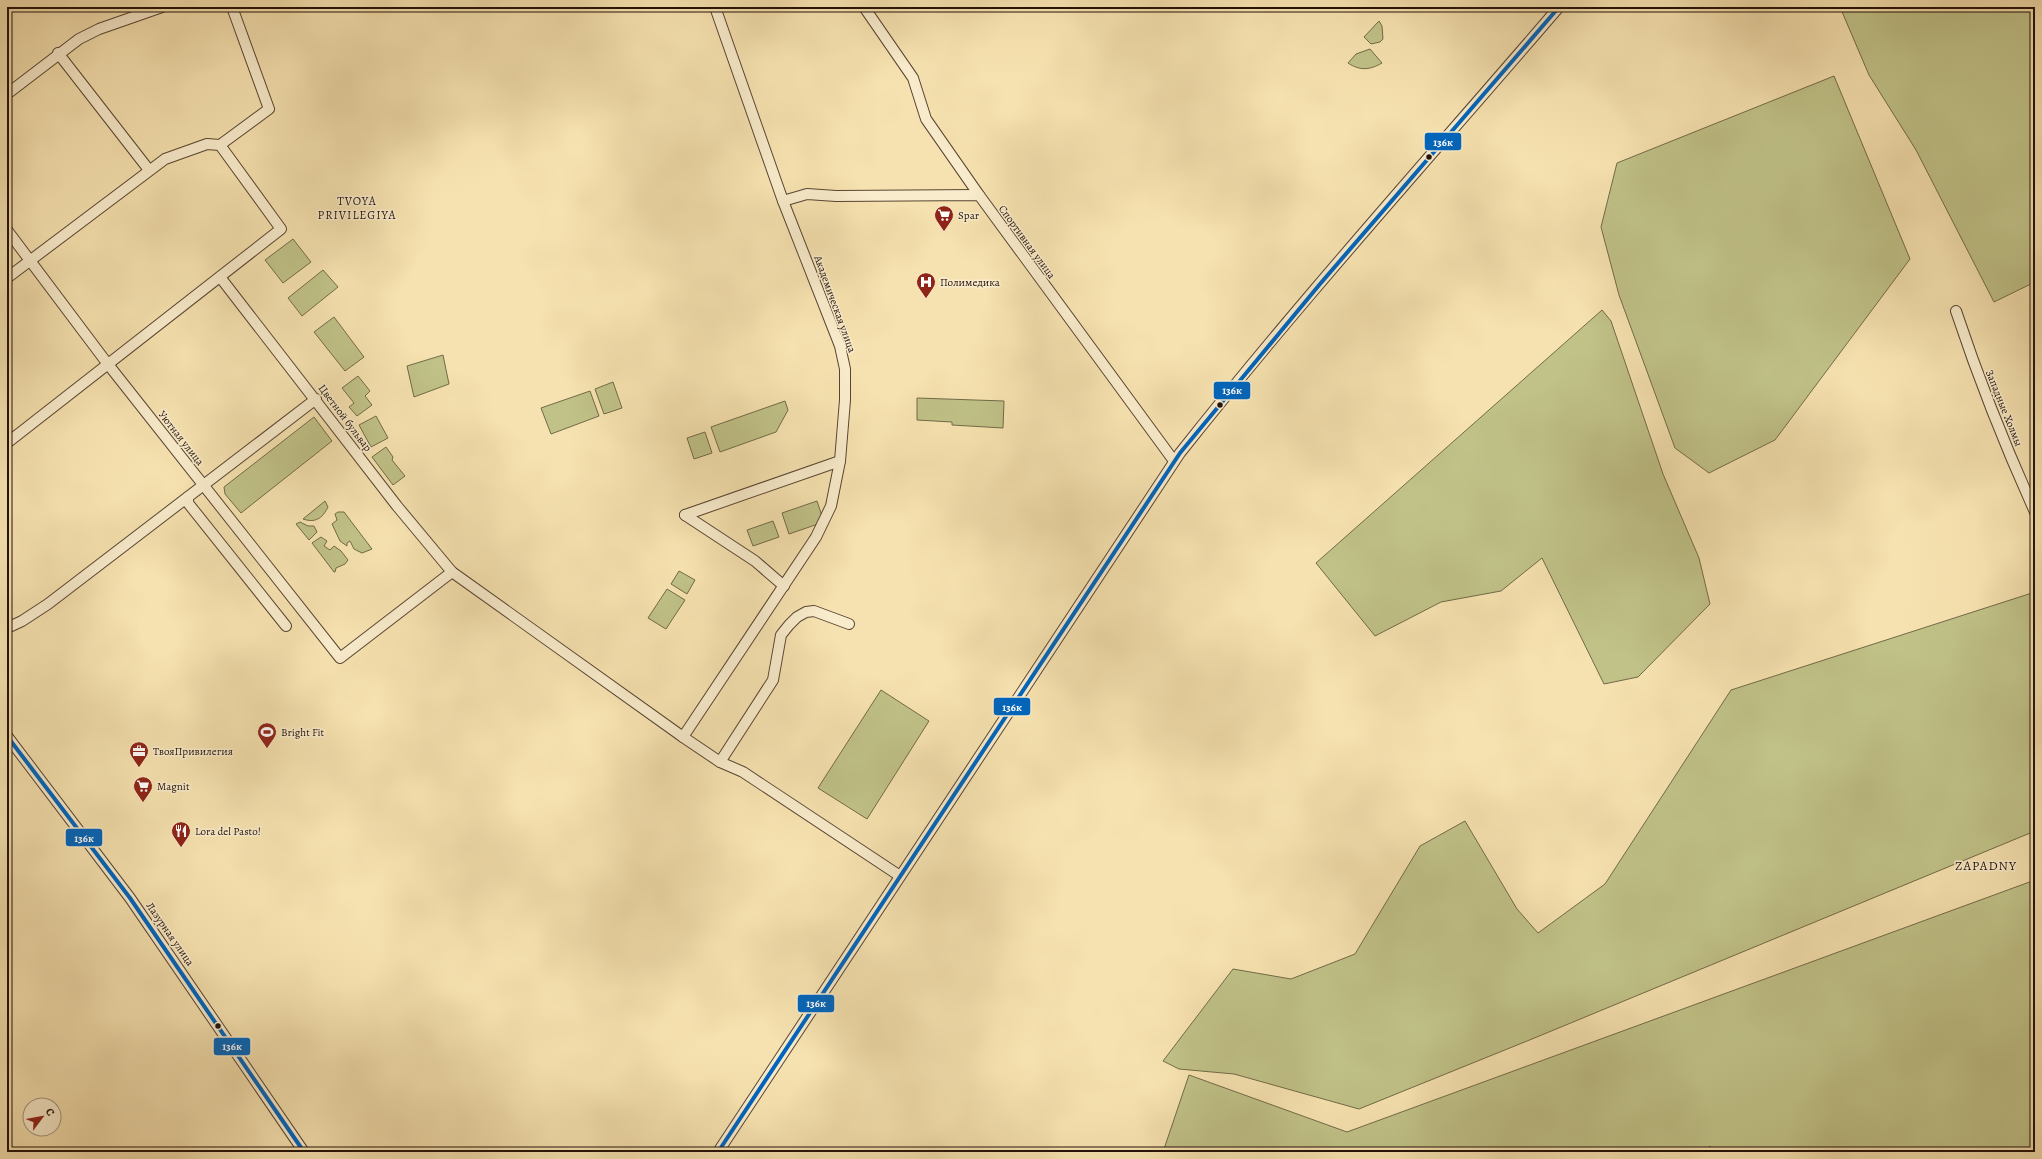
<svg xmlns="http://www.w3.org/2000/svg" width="2042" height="1159" font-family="Alegreya,serif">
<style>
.green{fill:#c0c288;stroke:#726a48}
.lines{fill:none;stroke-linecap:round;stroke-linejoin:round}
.minor-casing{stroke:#584532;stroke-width:12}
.minor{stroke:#f9eccc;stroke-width:10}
.bus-1-casing{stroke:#f9eccc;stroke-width:7}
.bus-1{stroke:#0065bd;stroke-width:4}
.bus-dot{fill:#231108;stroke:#f9eccc;stroke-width:1.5}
.labels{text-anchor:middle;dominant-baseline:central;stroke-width:3;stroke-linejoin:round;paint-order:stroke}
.poi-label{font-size:11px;fill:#231108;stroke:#f9eccc;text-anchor:start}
.street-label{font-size:11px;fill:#231108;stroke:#f9eccc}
.neighbourhood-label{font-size:12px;letter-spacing:1px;fill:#231108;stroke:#f9eccc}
.quarter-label{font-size:13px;letter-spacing:1px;fill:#231108;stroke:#f9eccc}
.line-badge{stroke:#f9eccc;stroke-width:1.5}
.badge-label{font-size:11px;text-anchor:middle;font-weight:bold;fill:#fff}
</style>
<rect width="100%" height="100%" fill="#f6e2b0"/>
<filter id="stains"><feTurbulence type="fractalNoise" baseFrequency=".005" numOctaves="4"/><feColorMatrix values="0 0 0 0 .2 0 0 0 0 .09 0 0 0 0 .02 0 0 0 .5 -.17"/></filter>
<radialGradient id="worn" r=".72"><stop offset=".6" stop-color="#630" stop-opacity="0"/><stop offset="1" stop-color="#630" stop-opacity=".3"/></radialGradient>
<g class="green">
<path d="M1840,7H2035V282L1994,302L1916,150L1869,75Z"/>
<path d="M1379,21L1382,26L1383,39L1380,42L1371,44L1364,37Z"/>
<path d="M1370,49L1382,63C1370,70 1360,71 1348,63L1356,54Z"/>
<path d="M1834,76L1910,259L1775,440L1709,473L1675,448L1619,295L1601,227L1617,163Z"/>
<path d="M293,239L311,262L283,283L265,260Z"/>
<path d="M323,270L338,287L302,316L288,298Z"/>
<path d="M1602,310L1611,321L1663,474L1699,558L1710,604L1638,677L1604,684L1542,558L1501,591L1441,602L1375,636L1316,563Z"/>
<path d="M334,317L364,357L345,371L314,332Z"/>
<path d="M443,355L449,384L414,397L407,366Z"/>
<path d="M358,376L370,391L365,396L372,405L357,416L349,407L354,403L342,388Z"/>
<path d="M613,382L622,408L604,414L595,389Z"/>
<path d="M590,391L599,416L551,434L541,408Z"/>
<path d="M917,398L1004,401L1003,428L952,425V422L917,420Z"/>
<path d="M785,401L788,410L776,432L720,452L711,427Z"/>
<path d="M376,416L388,438L371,447L359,425Z"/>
<path d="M314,417L332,441L241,513L225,494L224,487Z"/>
<path d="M705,432L712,453L694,459L687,438Z"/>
<path d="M386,447L393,457L392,460L405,476L393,485L372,457Z"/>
<path d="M325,501L328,507C322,519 315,523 303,519Z"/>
<path d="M817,501L824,522L789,534L782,513Z"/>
<path d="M338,512H344L372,549L362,553L354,549L350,541L347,543V546L340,541L332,524L337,520L335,514Z"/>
<path d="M773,521L779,537L753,546L747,530Z"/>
<path d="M300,522L308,526H314L317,532L309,540L296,524Z"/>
<path d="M321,537L327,541L324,546L330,550L334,546L341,551L348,560L345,564L336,568L335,572H334L312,543Z"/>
<path d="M679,571L695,580L687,594L671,584Z"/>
<path d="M667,589L685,600L666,629L648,618Z"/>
<path d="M2035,592V831L1532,1039L1359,1109L1234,1074L1179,1069L1163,1061L1233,969L1291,979L1355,954L1420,846L1465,821L1517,909L1538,933L1605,884L1731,690Z"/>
<path d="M881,690L929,721L867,819L818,788Z"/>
<path d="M2035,880V1152H1716L1710,1146L1706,1152H1163L1189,1075L1347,1132Z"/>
</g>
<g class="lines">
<defs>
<g id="minor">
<path d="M864,7L913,78L926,119L979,195"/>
<path d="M58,53L149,170"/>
<path d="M7,94L79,39L99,29L162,7"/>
<path d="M783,201L807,194L836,196L979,195L1174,461"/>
<path d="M7,230L107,363L340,658L452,572"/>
<path d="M220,277L397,506L452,572L683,737L816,537L831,506L840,461L845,400V369L840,346L783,201L715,7"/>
<path d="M7,278L165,159L207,144L220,145L269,109L232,7"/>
<path d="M1956,311C1979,380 2005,446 2035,512"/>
<path d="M7,443L281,229L220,145"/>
<path d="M188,497V503L286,626"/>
<path d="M685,515L840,461"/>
<path d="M685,515L755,561L784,586"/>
<path d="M7,628L22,621L48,604L316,399"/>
<path d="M7,736L130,898L304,1152"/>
<path d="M683,737L720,762L743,772L900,876"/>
<path d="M720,762L773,680L781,635L789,625L797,617L806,612L814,611L849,624"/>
<path d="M718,1152L1180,453C1301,300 1432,155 1559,7"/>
</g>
</defs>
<use href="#minor" class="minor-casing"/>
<use href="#minor" class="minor"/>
<defs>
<g id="bus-1">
<path d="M7,736L130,898L304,1152"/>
<path d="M718,1152L1180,453L1320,284L1559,7"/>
</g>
</defs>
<use href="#bus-1" class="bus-1-casing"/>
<use href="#bus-1" class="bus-1"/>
</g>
<defs>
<symbol id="supermarket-pin" viewBox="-11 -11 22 30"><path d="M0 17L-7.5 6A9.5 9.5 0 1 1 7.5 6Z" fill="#8f2418" stroke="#f9eccc"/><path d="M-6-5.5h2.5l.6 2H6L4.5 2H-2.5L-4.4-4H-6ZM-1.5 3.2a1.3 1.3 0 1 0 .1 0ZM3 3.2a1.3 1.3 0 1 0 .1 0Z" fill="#fff"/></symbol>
<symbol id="hospital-pin" viewBox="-11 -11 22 30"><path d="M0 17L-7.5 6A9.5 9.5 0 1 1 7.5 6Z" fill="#8f2418" stroke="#f9eccc"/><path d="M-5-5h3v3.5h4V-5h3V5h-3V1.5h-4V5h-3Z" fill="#fff"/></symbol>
<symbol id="stadium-pin" viewBox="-11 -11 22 30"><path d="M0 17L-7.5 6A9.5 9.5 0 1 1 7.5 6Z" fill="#8f2418" stroke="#f9eccc"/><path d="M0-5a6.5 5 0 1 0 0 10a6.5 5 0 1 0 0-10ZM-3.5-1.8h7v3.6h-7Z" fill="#fff"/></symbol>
<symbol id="office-pin" viewBox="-11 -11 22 30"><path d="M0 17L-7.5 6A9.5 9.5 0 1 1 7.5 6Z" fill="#8f2418" stroke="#f9eccc"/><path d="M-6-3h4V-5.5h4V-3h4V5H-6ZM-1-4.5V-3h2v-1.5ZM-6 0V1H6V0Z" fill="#fff"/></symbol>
<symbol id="restaurant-pin" viewBox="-11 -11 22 30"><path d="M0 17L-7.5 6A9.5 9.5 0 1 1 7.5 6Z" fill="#8f2418" stroke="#f9eccc"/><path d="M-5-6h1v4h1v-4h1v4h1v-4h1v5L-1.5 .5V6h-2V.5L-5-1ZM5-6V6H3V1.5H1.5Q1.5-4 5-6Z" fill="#fff"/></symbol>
</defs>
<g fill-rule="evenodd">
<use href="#supermarket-pin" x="933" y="204" width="22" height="30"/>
<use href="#hospital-pin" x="915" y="271" width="22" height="30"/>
<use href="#stadium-pin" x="256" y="721" width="22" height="30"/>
<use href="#office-pin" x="128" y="740" width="22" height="30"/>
<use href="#supermarket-pin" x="132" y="775" width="22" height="30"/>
<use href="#restaurant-pin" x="170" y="820" width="22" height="30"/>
</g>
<g class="bus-dot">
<circle cx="1429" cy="157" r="3.5"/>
<circle cx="1220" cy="405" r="3.5"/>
<circle cx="218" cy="1026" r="3.5"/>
</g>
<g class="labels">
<g class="poi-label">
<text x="958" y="215">Spar</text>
<text x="940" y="282">Полимедика</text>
<text x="281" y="732">Bright Fit</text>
<text x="153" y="751">ТвояПривилегия</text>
<text x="157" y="786">Magnit</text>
<text x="195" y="831">Lora del Pasto!</text>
</g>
<g class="street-label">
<text transform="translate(1027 242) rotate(54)">Спортивная улица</text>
<text transform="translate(835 304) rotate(70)">Академическая улица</text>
<text transform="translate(2004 408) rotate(68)">Западные Холмы</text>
<text transform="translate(345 418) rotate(53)">Цветной бульвар</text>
<text transform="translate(181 438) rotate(52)">Уютная улица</text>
<text transform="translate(170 934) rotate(55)">Лазурная улица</text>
</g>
<g class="neighbourhood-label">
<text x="357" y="201">TVOYA<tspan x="357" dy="14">PRIVILEGIYA</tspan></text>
</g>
<g class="quarter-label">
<text x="1986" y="865">ZAPADNY</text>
</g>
</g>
<g class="line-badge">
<rect x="1424" y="132" width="38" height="19" rx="4" fill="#0065bd"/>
<rect x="1213" y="381" width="38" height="19" rx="4" fill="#0065bd"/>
<rect x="993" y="697" width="38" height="19" rx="4" fill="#0065bd"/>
<rect x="65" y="828" width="38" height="19" rx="4" fill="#0065bd"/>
<rect x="797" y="994" width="38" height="19" rx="4" fill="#0065bd"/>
<rect x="213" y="1037" width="38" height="19" rx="4" fill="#0065bd"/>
</g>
<g class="badge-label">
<text x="1443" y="146">136к</text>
<text x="1232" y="394">136к</text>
<text x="1012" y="711">136к</text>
<text x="84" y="842">136к</text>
<text x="816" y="1007">136к</text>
<text x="232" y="1050">136к</text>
</g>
<rect width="2042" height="1159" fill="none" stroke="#f6e2b0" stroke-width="24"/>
<rect x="8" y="8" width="2026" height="1143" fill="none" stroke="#231108" stroke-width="2"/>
<rect x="12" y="12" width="2018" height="1135" fill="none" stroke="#231108"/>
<g transform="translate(42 1117) rotate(58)"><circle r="19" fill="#f9eccc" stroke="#a3947e"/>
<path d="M0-3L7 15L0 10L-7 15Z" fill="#8f2418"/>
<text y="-6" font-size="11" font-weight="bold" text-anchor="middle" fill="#231108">С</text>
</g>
<rect width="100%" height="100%" filter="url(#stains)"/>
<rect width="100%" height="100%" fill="url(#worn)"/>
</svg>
